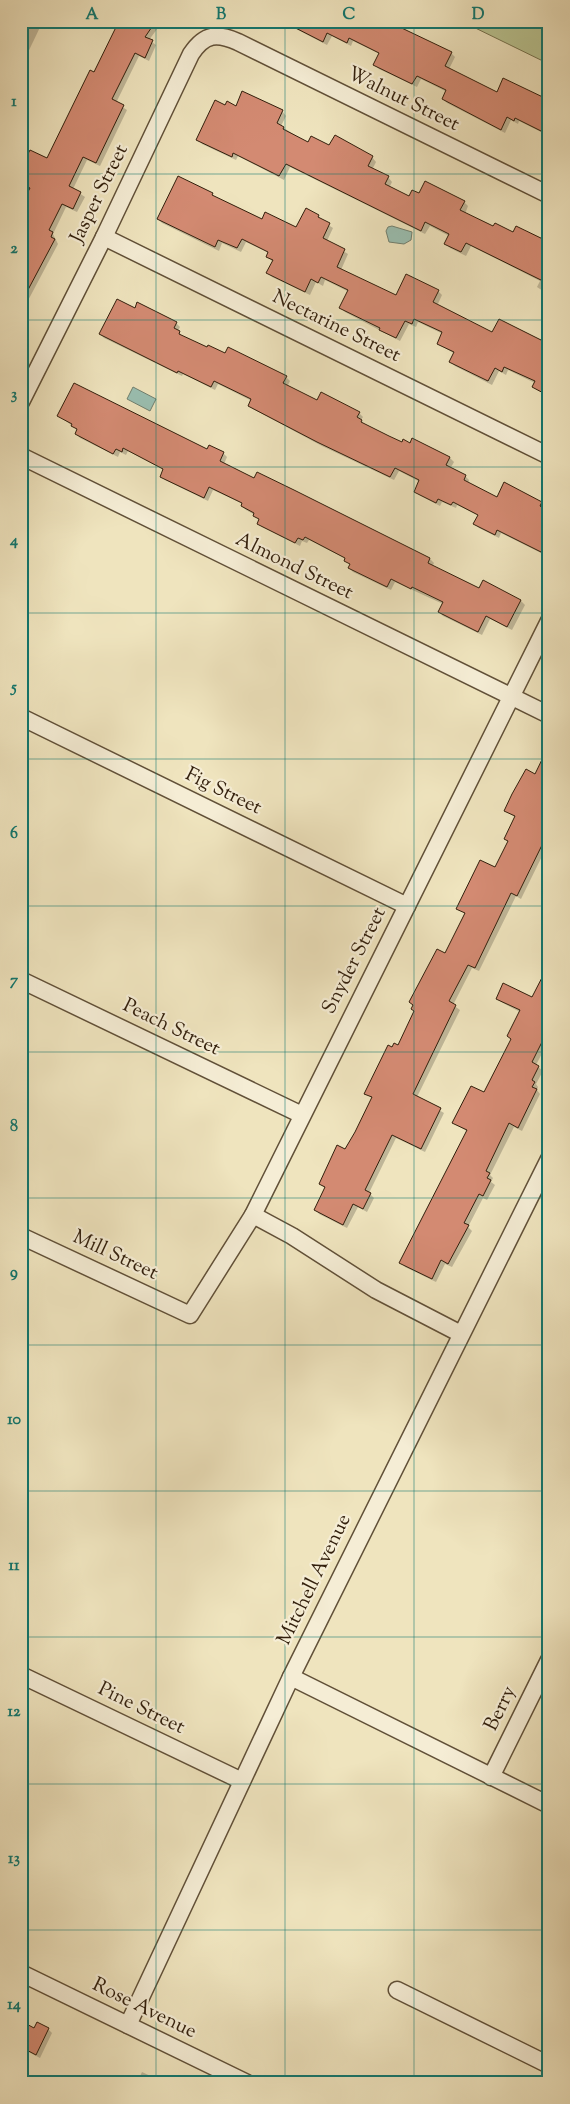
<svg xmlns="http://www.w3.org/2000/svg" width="570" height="2104" font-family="'Sorts Mill Goudy',serif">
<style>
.green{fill:#b9c491;stroke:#76724e}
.water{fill:#9abfb1;stroke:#707f6f}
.shadow{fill:#0003}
.building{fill:#d38a72;stroke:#321f0c}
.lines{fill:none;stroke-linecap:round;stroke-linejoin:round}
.minor-casing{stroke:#615038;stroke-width:19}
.minor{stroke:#f5edd5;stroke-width:16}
.grid{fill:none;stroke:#0f766e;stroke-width:1;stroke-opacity:0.55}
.labels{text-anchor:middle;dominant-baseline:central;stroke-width:4.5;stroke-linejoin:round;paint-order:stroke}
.street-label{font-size:20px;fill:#321f0c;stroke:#f5edd5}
.neatline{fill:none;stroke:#0f766e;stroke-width:2}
.grid-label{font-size:16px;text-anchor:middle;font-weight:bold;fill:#0f766e}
</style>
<rect width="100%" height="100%" fill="#efe4be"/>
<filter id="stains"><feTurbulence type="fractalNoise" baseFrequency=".004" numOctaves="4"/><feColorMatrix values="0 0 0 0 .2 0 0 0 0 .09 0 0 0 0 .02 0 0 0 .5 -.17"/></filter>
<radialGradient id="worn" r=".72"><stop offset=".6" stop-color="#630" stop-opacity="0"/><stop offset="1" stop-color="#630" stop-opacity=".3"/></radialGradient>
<path class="green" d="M461,21H549V64Z"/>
<g class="water">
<path d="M392,226L412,232L411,240L404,244L389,242L386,231L388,227Z"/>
<path d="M133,387L156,399L150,411L127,399Z"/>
</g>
<g class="shadow">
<path d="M21,21H43L21,67Z"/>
<path d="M120,21H163L149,40L156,45L149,61L139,56L116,103L127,110L100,166L87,160L73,189L85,197L77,212L66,207L53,234L58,244L24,308L21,307V205L30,189L21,185V170L48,160Z"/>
<path d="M286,22L451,53L455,57L449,69L497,93L549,102V136L519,121L518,124L511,120L505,133L447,103L443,99L447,92L421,79L417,87L379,69L375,65L380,54L353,41L351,46L332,36L327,45L290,26Z"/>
<path d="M226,107L282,111L286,116L281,126L308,144L372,157L376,162L372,170L388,177L392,182L389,188L410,198L419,195L464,202L468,206L465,214L494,228L549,244V295L537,287L540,281L471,246L466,256L450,248L446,243L449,236L430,226L425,234L290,167L284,180L238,156L236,160L202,144L198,139Z"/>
<path d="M212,194L216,198L263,221L297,229L318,216L322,221L333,228L327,241L348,254L341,270L396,297L438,291L442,295L437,306L493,334L549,350V412L542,407L548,396L533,387L535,383L508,370L506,375L499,371L492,385L455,366L451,362L455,354L438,344L443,334L418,322L416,327L409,324L400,341L345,312L341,308L349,292L325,280L323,286L316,282L310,295L272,277L268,273L273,262L267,257L269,253L246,242L241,252L222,243L219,251L162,223L158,219Z"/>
<path d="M135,309L176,323L180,327L178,331L183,337L207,349L286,377L290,381L287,387L318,402L359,413L363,417L361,420L365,425L402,444H411L413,440L450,458L454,462L450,469L465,476L469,480L468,484L498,499L541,503L549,516V548L545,555L501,533L499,538L479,528L475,524L479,516L457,505L456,508L442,502L440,506L419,495L415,491L420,482L399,471L394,480L322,446L253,409L249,405L252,401L218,384L215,390L183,374L182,376L104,338L100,334Z"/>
<path d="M59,416L223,453L227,457L224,464L255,480L293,491L430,559L434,563L432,567L479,590L521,601L525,605L512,630L490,619L482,635L443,616L439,612L443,604L395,582L391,590L353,572L349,568L351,565L346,559L309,540L307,543L302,541L300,546L262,527L258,523L260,520L255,515L246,510L242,506L243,504L213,490L208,501L165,480L161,476L164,470L128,451L126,455L120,452L118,457L80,438L76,434L78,430Z"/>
<path d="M549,758V842L521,899L516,896L479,971L472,968L453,1005L460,1010L417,1097L444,1113L425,1152L396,1138L369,1193L374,1198L367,1212L358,1207L347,1228L319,1214L316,1210L326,1189L320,1184L346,1151L373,1099L365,1093L393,1049L398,1047L465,914L458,908L495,869L508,842L505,839L516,818L506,811Z"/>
<path d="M549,968V1040L536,1065L543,1071L536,1084L538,1087L537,1090L540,1094L522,1131L514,1127L490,1175L493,1178L491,1182L495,1185L487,1200L483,1198L468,1227L472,1231L452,1267L445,1264L436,1282L405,1267L401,1262L468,1132L454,1123L485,1094L512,1040L520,1012L501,1002L497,998L533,999Z"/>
<path d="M21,2022L35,2029H48L52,2033L40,2058L21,2048Z"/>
<path d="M142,2072L163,2082V2083H137Z"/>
</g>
<g class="building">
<path d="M119,21H156L145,37L153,40L145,58L135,53L112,99L124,105L96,163L83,157L69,186L81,192L73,209L62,204L49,230L53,232L51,237L55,239L21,303V205L30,188L21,184V167L30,150L47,158L90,70L94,72Z"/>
<path d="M282,21H387L452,52L445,66L497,92L503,78L549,100V135L515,118L514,121L507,117L501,130L442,99L446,90L417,76L412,84L373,65L379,53L349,38L347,43L327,33L323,42Z"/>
<path d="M242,91L283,110L277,123L284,127L283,129L308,142L311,136L329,145L335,135L373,156L368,166L389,176L385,184L409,196L412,190L419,193L425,181L465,201L460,210L493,226L495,223L513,232L516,226L549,242V284L466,243L461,252L444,244L449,234L425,222L421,231L286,164L279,176L233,153L232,157L196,140L215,100L225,105L227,101L236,106Z"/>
<path d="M178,176L213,193L212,195L262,219L265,212L296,227L306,208L319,215L318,217L330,223L323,238L345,249L337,267L396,295L406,274L439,290L433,302L492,332L499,319L549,344V396L532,387L535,381L504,367L502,372L495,368L488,381L449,362L454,352L437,344L442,332L414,319L412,324L405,321L396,338L379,330L380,328L339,308L348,290L321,277L318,283L311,279L305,292L266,273L273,260L266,257L268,252L242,239L237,248L218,240L215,247L157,219Z"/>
<path d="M117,299L135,308L137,302L177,322L174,328L180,331L179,334L207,347L208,345L225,353L228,347L287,376L283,383L317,400L321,392L360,412L357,417L362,420L361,422L389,436L402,442L403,439L410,443L412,438L450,457L446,465L466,475L464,480L497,497L504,482L542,502L540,506L545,509L543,512L549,515V536L541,552L497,530L495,535L473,524L478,515L453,502L451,505L438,499L436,503L414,492L419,480L395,468L390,477L317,442L248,406L251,399L214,381L211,387L178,371L177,373L99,334Z"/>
<path d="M74,383L207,449L209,445L224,452L220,461L254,478L257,472L294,490L430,558L428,563L479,588L483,580L521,600L507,627L486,616L478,632L438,612L443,602L412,587L411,589L391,579L387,587L348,568L350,564L344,561L345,558L305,537L303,540L298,538L295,543L257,524L259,519L253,516L254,513L241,506L242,503L209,487L204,498L160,477L163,469L123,448L122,452L116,449L113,454L75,434L77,429L71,426L72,424L57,416Z"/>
<path d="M549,745V841L545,839L517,896L511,893L475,968L468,965L449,1001L456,1005L413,1094L441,1108L421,1149L392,1135L365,1190L371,1193L363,1209L353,1204L343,1225L314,1210L325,1187L319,1184L337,1145L345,1149L355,1132L372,1097L364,1094L388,1045L392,1047L394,1043L398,1045L414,1011L411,1009L413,1005L409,1002L437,949L445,953L465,913L456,909L480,860L495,867L508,841L504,839L515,816L504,811L512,794L526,769L535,774Z"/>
<path d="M549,964V1028L532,1062L539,1066L532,1080L535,1082L532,1087L537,1089L518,1128L509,1123L486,1171L490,1173L487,1178L491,1180L483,1196L479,1194L464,1223L469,1225L448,1264L441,1260L432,1279L399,1263L467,1130L452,1123L471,1086L484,1092L511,1039L507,1036L520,1010L496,999L503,983L532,997Z"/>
<path d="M21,2021L34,2028L37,2022L49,2028L36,2055L21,2047Z"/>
</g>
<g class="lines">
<defs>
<g id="minor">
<path d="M104,237L549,456"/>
<path d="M21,402L104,237L191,54C205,33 217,33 238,42L549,195"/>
<path d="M21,456L549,715"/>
<path d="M21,717L407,906"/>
<path d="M21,980L302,1115"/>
<path d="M253,1215L292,1236L376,1290L461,1334"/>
<path d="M21,1236L190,1315L253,1215L549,621"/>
<path d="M21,1675L242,1781"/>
<path d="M291,1677L549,1805"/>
<path d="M491,1777L549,1660"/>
<path d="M21,1973L247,2083"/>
<path d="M397,1990L549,2065"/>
<path d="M128,2025L291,1677L549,1159"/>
</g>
</defs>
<use href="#minor" class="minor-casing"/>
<use href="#minor" class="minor"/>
</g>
<path class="grid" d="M156,21V2083M285,21V2083M414,21V2083M21,174H549M21,320H549M21,467H549M21,613H549M21,759H549M21,906H549M21,1052H549M21,1198H549M21,1345H549M21,1491H549M21,1637H549M21,1784H549M21,1930H549"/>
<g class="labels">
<g class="street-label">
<text transform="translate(403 100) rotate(26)">Walnut Street</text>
<text transform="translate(100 194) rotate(-64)">Jasper Street</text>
<text transform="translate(336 327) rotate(26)">Nectarine Street</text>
<text transform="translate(294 567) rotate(26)">Almond Street</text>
<text transform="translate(223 792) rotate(26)">Fig Street</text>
<text transform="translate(355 961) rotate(-63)">Snyder Street</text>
<text transform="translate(171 1028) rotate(26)">Peach Street</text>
<text transform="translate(115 1256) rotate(25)">Mill Street</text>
<text transform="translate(315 1580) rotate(-64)">Mitchell Avenue</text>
<text transform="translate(141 1709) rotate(26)">Pine Street</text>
<text transform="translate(501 1709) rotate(-64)">Berry</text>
<text transform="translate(144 2009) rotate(26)">Rose Avenue</text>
</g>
</g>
<rect width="570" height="2104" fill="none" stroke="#efe4be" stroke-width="55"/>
<rect x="28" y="28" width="514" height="2048" class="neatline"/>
<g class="grid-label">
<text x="92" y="19">A</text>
<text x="221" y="19">B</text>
<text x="349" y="19">C</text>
<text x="478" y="19">D</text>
<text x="14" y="106">1</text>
<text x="14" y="253">2</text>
<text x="14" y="399">3</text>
<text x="14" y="545">4</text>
<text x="14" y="692">5</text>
<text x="14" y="838">6</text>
<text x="14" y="985">7</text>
<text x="14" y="1131">8</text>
<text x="14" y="1277">9</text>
<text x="14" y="1424">10</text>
<text x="14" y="1570">11</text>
<text x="14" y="1716">12</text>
<text x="14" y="1863">13</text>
<text x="14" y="2009">14</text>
</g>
<rect width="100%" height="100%" filter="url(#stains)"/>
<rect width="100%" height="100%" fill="url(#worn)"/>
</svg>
